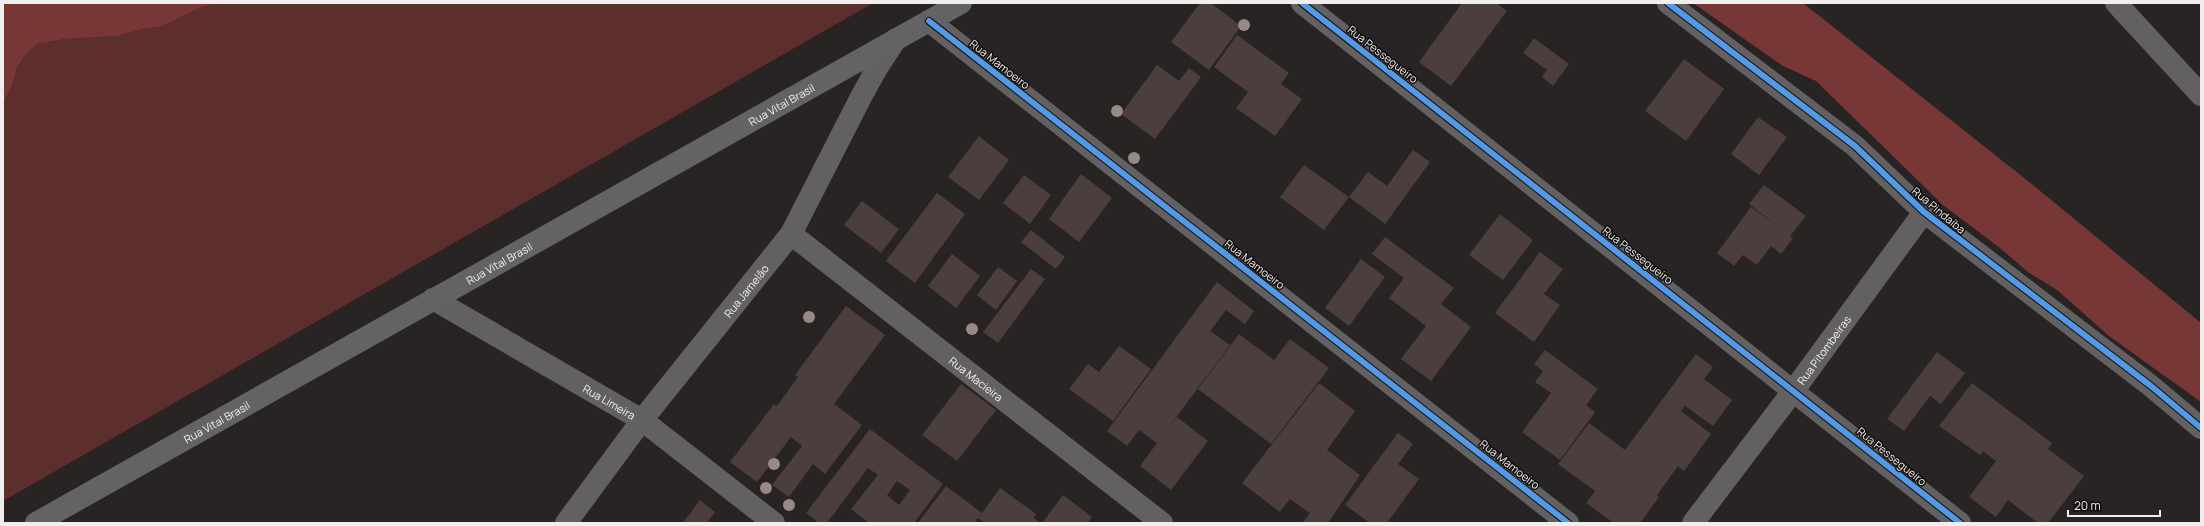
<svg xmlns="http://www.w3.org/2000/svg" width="2204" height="526" font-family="Manrope,sans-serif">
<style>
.green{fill:#5c2e2c}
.forest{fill:#773736}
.building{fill:#4c3e3e;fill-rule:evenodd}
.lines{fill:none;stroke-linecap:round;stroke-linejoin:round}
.minor{stroke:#626060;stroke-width:22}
.secondary{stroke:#646363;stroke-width:22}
.cycleway-casing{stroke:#100d0d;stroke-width:8}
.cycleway{stroke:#5399e6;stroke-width:6}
.tree{fill:#988988}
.labels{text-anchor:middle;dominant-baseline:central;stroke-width:3;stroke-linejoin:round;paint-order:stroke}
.street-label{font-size:11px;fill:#f2eeed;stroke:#100d0d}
</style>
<rect width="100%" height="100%" fill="#282424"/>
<path class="green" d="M218,3H873L3,501V103L12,86L17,68L25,55L37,44L65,39L118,36L146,28L160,27L202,7Z"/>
<g class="forest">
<path d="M3,3H218L202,7L160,27L146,28L118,36L65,39L37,44L25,55L17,68L12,86L3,103Z"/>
<path d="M1693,3H1803L2033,185L2201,323V402L2109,336L2057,290L2028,272L2000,248L1943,205L1816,81L1783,66Z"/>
</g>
<g class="building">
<path d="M1200,3H1211L1241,26L1209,70L1171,42Z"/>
<path d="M1462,3H1496L1507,11L1451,86L1419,62Z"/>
<path d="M1237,35L1289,73L1281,84L1302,99L1275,136L1236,108L1248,92L1214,67Z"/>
<path d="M1534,38L1569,64L1553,86L1542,77L1547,70L1523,53Z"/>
<path d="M1684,59L1724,89L1686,141L1645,111Z"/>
<path d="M1157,65L1179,81L1189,68L1201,77L1155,139L1121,114Z"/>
<path d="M1758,117L1787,137L1759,175L1731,154Z"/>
<path d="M979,136L1009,160L979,200L948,177Z"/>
<path d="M1413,150L1430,162L1385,224L1349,197L1368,172L1387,186Z"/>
<path d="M1304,165L1349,197L1324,230L1280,197Z"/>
<path d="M1081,174L1112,198L1079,242L1049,219Z"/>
<path d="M1024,175L1051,195L1030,224L1003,203Z"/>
<path d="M1764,185L1806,216L1790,236L1793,238L1781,254L1771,246L1757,265L1743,255L1734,266L1717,253L1751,207L1784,231L1749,204Z"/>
<path d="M937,193L965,214L915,283L886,261Z"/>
<path d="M862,201L899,229L881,253L844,225Z"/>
<path d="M1500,214L1533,240L1503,280L1469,255Z"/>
<path d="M1031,230L1065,257L1056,269L1021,242Z"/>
<path d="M1385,237L1454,288L1441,304L1471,327L1431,381L1401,359L1426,326L1389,298L1404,278L1372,254Z"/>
<path d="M1540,252L1563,269L1544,294L1560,305L1534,342L1495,313Z"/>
<path d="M952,254L980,276L956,308L928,286Z"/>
<path d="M1361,259L1385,277L1349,326L1325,308Z"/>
<path d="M998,267L1017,281L996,310L977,295Z"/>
<path d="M1031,269L1045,279L998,343L983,332Z"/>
<path d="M1217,282L1254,311L1245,324L1226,310L1210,331L1230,345L1165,432L1177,417L1208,441L1171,490L1140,466L1157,443L1139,430L1127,446L1107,431Z"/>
<path d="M846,306L885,335L834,404L862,425L825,474L813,464L789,497L772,485L802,446L791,437L757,482L730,462L774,404L777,406L798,377L795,375Z"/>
<path d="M1239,334L1274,360L1290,339L1329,368L1271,444L1198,389Z"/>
<path d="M1119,346L1151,369L1113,421L1069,389L1088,364L1099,372Z"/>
<path d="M1545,350L1598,389L1586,405L1595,412L1560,460L1522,432L1551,393L1535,382L1543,371L1534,364Z"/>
<path d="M1937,352L1965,373L1941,404L1930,396L1904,431L1887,419Z"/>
<path d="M1696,354L1713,367L1704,379L1732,400L1713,426L1685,406L1681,411L1711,434L1684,471L1678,466L1657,495L1659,497L1640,523H1614L1586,503L1595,491L1558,464L1589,423L1625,450Z"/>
<path d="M1319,383L1355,411L1327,450L1360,475L1328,523H1302L1310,513L1290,499L1280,512L1242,483Z"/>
<path d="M1972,383L2052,443L2048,449L2084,476L2048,523H2038L2008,500L1996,517L1969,497L1996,461L1983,451L1980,455L1939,426Z"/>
<path d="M961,384L996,410L957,461L922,435Z"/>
<path d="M870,429L943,484L914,523H869L851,509L878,475L868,468L827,523H819L806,513ZM897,481L910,490L899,505L887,495Z"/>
<path d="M1398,433L1413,444L1398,464L1419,479L1387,523H1370L1345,505Z"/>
<path d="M946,486L982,513L1000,488L1036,514L1034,518L1040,523H985L978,518L974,523H918Z"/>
<path d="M1063,495L1092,517L1088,523H1042Z"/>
<path d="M700,500L715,512L707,523H683Z"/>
</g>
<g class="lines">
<g class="minor">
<path d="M1302,3L1960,523"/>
<path d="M1668,3L1855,146L1924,212L2151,386L2201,428"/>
<path d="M2116,3L2201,95"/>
<path d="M929,21L1568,523"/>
<path id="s1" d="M791,234L1162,523"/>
<path id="s2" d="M433,299L642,420L774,523"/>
<path id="s3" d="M566,523L642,420L791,234L861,97L877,68L896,39"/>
<path id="s4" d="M1693,523L1794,390L1924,212"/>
</g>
<path class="secondary" id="s5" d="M36,523L961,3"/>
<defs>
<g id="cycleway">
<path d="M1302,3L1960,523"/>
<path d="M1668,3L1855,146L1924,212L2151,386L2201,428"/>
<path d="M929,21L1568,523"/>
</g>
</defs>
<use href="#cycleway" class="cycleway-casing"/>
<use href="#cycleway" class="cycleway"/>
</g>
<g class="tree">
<circle cx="1244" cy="25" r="6"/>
<circle cx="1117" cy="111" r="6"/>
<circle cx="1134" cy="158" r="6"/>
<circle cx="809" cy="317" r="6"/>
<circle cx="972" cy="329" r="6"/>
<circle cx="774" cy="464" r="6"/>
<circle cx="766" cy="488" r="6"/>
<circle cx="789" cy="505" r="6"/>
</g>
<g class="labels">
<g class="street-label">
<text transform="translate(1383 54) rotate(38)">Rua Pessegueiro</text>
<text transform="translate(1000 64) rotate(38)">Rua Mamoeiro</text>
<text stroke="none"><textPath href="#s5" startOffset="855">Rua Vital Brasil</textPath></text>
<text transform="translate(1939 210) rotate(40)">Rua Pindaíba</text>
<text transform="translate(1638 255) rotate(38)">Rua Pessegueiro</text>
<text stroke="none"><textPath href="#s5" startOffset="531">Rua Vital Brasil</textPath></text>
<text transform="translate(1255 264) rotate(38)">Rua Mamoeiro</text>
<text stroke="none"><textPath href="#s3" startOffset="294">Rua Jamelão</textPath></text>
<text stroke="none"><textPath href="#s4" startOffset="217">Rua Pitombeiras</textPath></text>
<text stroke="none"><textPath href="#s1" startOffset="235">Rua Macieira</textPath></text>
<text stroke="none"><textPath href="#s2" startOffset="204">Rua Limeira</textPath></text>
<text stroke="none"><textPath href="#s5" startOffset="207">Rua Vital Brasil</textPath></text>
<text transform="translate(1892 456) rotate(39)">Rua Pessegueiro</text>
<text transform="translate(1510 464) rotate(38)">Rua Mamoeiro</text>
</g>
</g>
<rect width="2204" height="526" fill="none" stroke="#f2eeed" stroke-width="8"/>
<path d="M2068 510v6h92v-6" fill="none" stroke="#f2eeed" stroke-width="2"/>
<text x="2074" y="510" font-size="12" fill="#f2eeed" stroke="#100d0d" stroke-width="3" paint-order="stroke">20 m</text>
</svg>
